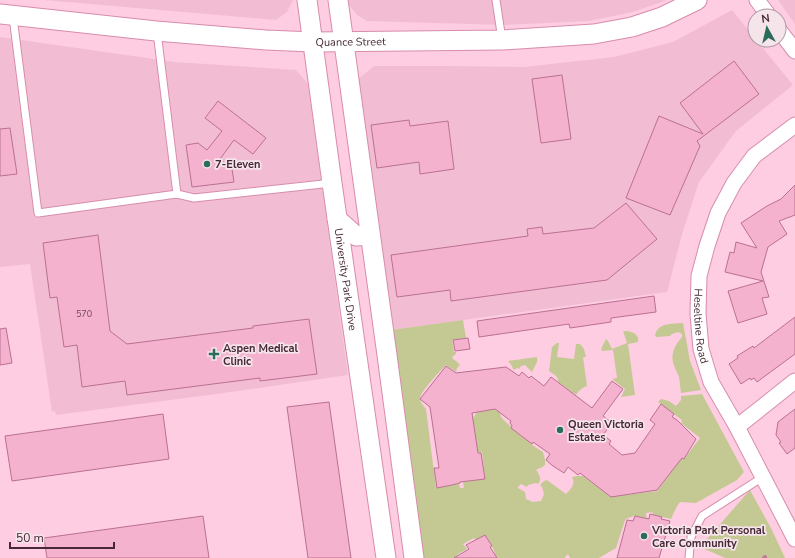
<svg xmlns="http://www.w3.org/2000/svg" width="795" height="558" font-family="'Nunito Sans',sans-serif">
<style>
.built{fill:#f2bdd3}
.green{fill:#c4c993}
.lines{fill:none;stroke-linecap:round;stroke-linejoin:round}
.stream{stroke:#c6789b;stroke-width:4}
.building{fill:#f5b2cf;stroke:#ba7091}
.service-casing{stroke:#d88cad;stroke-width:9}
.minor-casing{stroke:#d88cad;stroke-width:17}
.tertiary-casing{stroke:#d88cad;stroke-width:21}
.service{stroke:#fff;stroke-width:7}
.minor{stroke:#fff;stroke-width:15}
.tertiary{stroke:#fff;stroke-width:19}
.poi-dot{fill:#2c6c5a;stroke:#f5e5eb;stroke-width:1.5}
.labels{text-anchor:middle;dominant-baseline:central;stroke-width:3.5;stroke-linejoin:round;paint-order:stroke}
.number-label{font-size:9px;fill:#724a5c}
.street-label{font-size:11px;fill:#472836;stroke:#f5e5eb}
.poi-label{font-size:11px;font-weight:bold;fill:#472836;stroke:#f5e5eb;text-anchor:start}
</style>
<rect width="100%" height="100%" fill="#fecde1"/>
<g class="built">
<path d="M44,0H293L287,12L276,20Z"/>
<path d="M348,0H667L633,12L589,21L505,25L367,21L357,15L349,5Z"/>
<path d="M778,0H795V24Z"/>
<path d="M732,10L793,85L736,131L699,182L683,231L667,292L391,330L357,80L374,66H448L524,67L614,57L673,42Z"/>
<path d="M0,37L175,62L296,70L308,84L348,375L224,393L56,415L55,411L52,412L30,264L0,267Z"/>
</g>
<g class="green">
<path d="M463,320L466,338L452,340L454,352H456V354L452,357L453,359L456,361L460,365L457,368L456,372L446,365C441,370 421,391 420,398C420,402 423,405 426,409L436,488L459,484L460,488H464L463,482L485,479L482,452H478L473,418L477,412L495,409L500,413L501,417L511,427V428L535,447L543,452L545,460V465C542,468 539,468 536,470C540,475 542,479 538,484L536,483L528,485L527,487L521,484L518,487V488L525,492L526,499L533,502L541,501L544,494L542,487L540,485L544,481L547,480L566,494C571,489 576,484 572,477L577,476H583L611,497L657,491L682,458L684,459L700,438L681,423L682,420L679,418L658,402L661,399L669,401L676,406L681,400V396L702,394L744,472L737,480L696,503L680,502L677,506L671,519L654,515L652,512L646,513V515L647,518C638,516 633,514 625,520L616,548L599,558H570L568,554L565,557V558H497C493,550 492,542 485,535L476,540L474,538L463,544L467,549L458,554L455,558H423L391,330Z"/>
<path d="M681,323H683L690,361L701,390L681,393C680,388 680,382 679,377C678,374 676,371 675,368C669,356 674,346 682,337V334L678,332L672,334L670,336L657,337L655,336C657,323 670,324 681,323Z"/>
<path d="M625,331C631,331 640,334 638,342L628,344L635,395L621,397L625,389L612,379L617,378L613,350L602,351L601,349L606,339L608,341L612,349L627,343L624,334L623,332Z"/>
<path d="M557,343H559L557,357L574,359L576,344H580L584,349L586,357H583L587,386C582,388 579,390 576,395L558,382C559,376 553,374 549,371L552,347Z"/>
<path d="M537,357V362L532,372L525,365L521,366L519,369L517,368L514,370L513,369L512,366L508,361Z"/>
<path d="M750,490L772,530L785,558H725L700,547Z"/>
</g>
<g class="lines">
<path class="stream" d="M764,558L765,557"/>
</g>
<g class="building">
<path d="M734,61L759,94L697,141L700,146L670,215L626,198L659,116L703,134L680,103Z"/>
<path d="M562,75L571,139L541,143L532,79Z"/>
<path d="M218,101L266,138L253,154L234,140L220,159L232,169L234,182L192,187L186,145L198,143L207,150L222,131L205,118Z"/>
<path d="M409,120L410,126L448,121L454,169L420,174L419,162L377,168L371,125Z"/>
<path d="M10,128L17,174L0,176V129Z"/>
<path d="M795,185V215L779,221L787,234L768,247L761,272L769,297L762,298L767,314L738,323L728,291L763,281L725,272L730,252L734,253L736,242L757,248L741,223L767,206L781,199Z"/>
<path d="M626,203L657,239L607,280L451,301L450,290L397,297L391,255L528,236L527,229L542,227L543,234L594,228Z"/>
<path d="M98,235L110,331L127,344L253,328V326L309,319L317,374L260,381V378L127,395L125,381L82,387L77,345L64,347L57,297L50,298L43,243Z"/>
<path d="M654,296L656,312L611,318V322L570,328L569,324L479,337L477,321Z"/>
<path d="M795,317V354L765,376L757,382L754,378L751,380L750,378L741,384L729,364L738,358L737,356L753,346L754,348Z"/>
<path d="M6,328L12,363L0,365V329Z"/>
<path d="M468,338L470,349L455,351L453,340Z"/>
<path d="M446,366L456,373L506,367L519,376L522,372L529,378L531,376L544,386L551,377L592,408L612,381L623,389L603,416L612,423L603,435L611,441L609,444L622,455L635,453L655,424L650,420L661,404L674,414L672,417L677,420L696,439L684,459L682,458L657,490L611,497L580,473L578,475L568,467L564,473L553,466L546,460L550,454L533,442L532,444L511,428L512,426L510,423L511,421L495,409L472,413L478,453H481L485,479L460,482V483L452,485L437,488L434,468H439L430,407L420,399Z"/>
<path d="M329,402L351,558H308L287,407Z"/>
<path d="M795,409V448L787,454L779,443L781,442L776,435L778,422Z"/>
<path d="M163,414L169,459L12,481L5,436Z"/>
<path d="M650,514L662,517L661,519L670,521L659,558H617L627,520L633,521L635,516L649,519Z"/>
<path d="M203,516L209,558H47L44,538Z"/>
<path d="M485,535L492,546L490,547L497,558H454L469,549L466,545Z"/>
</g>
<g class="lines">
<defs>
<g id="service">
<path d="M496,0L502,40"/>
<path d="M13,17L38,213L177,194L194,198L332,183"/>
<path d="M157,32L177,194"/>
<path d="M689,558L691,537L702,516L763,477"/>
</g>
<g id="minor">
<path d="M757,0L769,16"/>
<path d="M779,30L795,51"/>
<path id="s1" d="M795,125L754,156L734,183L718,213L707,246L699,276L698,314L701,349L711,382L737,427L795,539"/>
<path d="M737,427L795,381"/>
</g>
<g id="tertiary">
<path id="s2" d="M307,0L332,183L386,558"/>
<path d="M338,0L387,355L414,558"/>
<path id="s3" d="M0,14L156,31L266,40L313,42L502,40L594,34L632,27L662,17L697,0"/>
<path d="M337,219L356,236L370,235"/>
</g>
</defs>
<use href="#service" class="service-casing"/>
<use href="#minor" class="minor-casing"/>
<use href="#tertiary" class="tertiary-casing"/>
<use href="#service" class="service"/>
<use href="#minor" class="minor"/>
<use href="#tertiary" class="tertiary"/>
</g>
<g class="poi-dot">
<circle cx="207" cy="164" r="4"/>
<path d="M212 348h4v4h4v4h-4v4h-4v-4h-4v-4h4z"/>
<circle cx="560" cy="430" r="4"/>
<circle cx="644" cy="536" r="4"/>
</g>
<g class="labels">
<g class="number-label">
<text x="84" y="314">570</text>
</g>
<g class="street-label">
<text stroke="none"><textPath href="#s3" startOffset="352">Quance Street</textPath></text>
<text stroke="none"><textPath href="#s2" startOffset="282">University Park Drive</textPath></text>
<text stroke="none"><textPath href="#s1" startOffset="235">Heseltine Road</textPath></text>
</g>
<g class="poi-label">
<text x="215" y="164">7-Eleven</text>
<text x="223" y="348">Aspen Medical<tspan x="223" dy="13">Clinic</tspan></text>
<text x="568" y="424">Queen Victoria<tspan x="568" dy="13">Estates</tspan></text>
<text x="652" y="530">Victoria Park Personal<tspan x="652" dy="13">Care Community</tspan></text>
</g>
</g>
<g transform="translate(767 28) rotate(352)"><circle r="19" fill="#f5e5eb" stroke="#af99a3"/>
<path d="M0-3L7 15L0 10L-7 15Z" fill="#2c6c5a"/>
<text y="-6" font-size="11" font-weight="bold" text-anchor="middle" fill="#472836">N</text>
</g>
<path d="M10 542v6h104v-6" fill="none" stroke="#472836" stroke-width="2"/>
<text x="16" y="542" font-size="12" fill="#472836" stroke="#f5e5eb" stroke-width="3" paint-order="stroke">50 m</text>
</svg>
